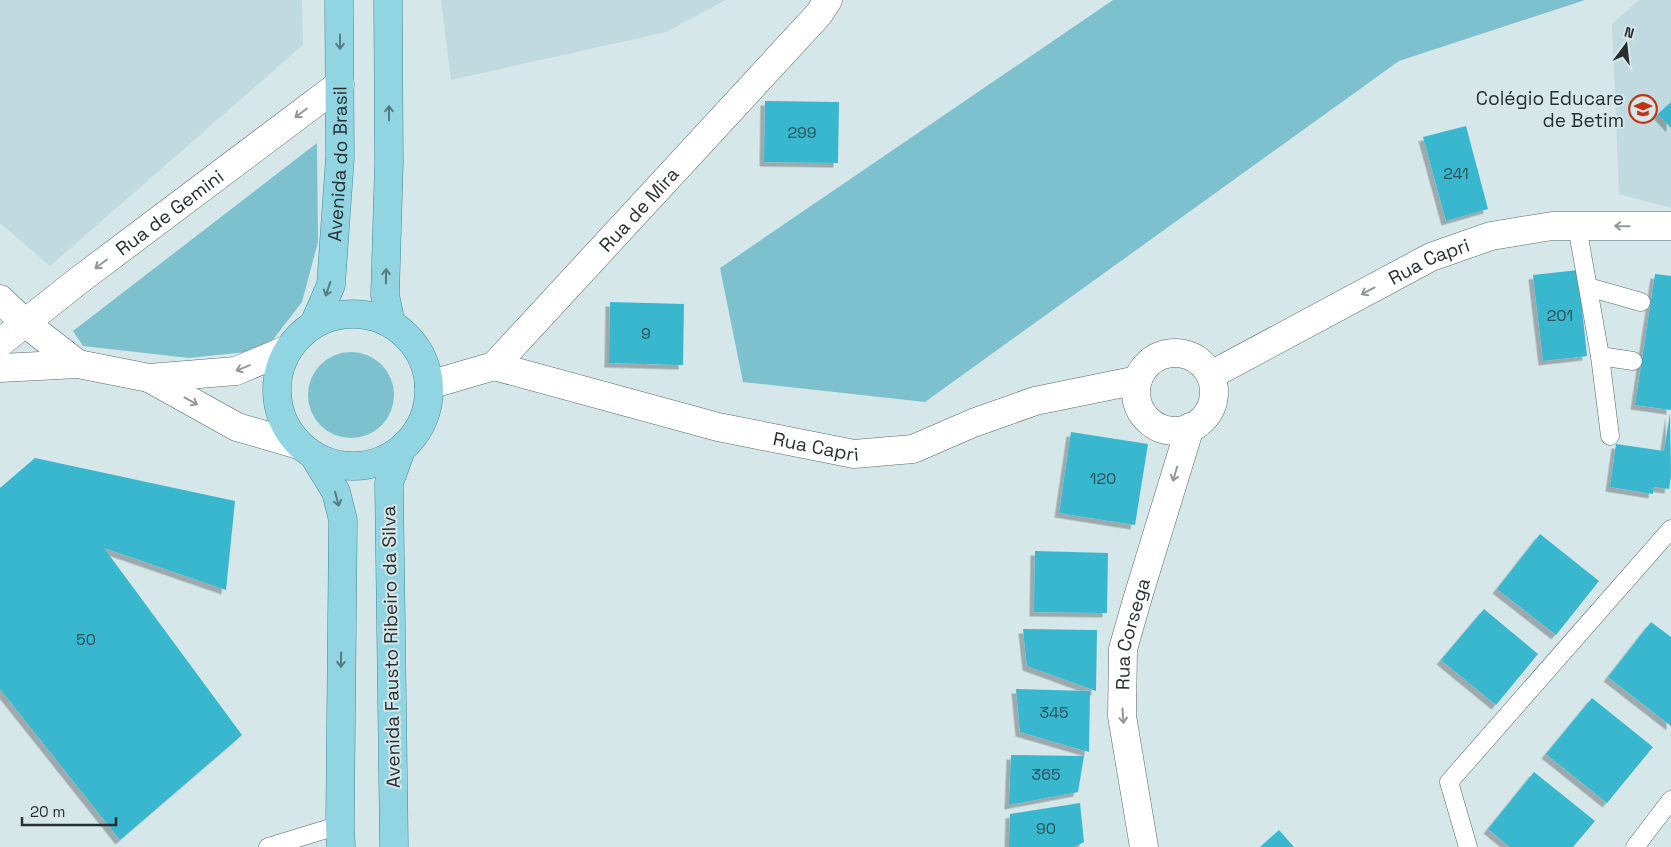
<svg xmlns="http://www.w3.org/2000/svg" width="1671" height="847" font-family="'Space Grotesk',sans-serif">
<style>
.built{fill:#c1dadf}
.green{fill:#7dc0ce}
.building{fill:#39b7cf;filter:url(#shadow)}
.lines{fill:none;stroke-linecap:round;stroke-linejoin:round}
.service-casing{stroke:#59676a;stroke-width:19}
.minor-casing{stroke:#59676a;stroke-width:29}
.tertiary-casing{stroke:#59676a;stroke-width:29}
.primary-casing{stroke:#3e8998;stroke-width:29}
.service{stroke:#fff;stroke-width:18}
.minor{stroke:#fff;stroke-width:28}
.tertiary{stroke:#fff;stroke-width:28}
.primary{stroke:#92d5e2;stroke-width:28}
.oneway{stroke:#587a81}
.oneway2{stroke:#949798}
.labels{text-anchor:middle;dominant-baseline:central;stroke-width:4;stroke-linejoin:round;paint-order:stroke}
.number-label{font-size:16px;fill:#2d5158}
.poi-label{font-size:19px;fill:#292f31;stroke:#d6e7ea;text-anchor:end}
.street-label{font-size:19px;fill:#292f31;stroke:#d6e7ea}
</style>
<defs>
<filter id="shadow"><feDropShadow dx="-4.5" dy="4.5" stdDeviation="0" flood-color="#0004"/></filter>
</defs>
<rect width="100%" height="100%" fill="#d6e7ea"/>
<g class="built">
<path d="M0,0H302L303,45L50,266L0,223Z"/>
<path d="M441,0H726L666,32L451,80Z"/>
<path d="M1639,0H1671V208L1619,194L1612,24Z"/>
</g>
<g class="green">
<path d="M1113,0H1585L1399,61L925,402L743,382L720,268Z"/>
<path d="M317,143L318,242L302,302L265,350L189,358L83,346L73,331Z"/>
<circle cx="351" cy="395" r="43"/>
</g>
<g class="building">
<path d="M765,101L839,102L838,163L764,162Z"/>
<path d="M1671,102V128L1658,114Z"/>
<path d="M1466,126L1488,209L1446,221L1423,137Z"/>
<path d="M1578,270L1587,356L1543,361L1533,275Z"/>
<path d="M1655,274L1671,276V410L1635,405Z"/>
<path d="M610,302L684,304L683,365L609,363Z"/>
<path d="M1670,413L1671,476L1669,489L1654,487L1653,494L1610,487L1616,444L1664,451Z"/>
<path d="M1071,432L1148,444L1135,525L1059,513Z"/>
<path d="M35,458L235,501L226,590L104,548L242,735L120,840L0,689V488Z"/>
<path d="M1540,534L1599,581L1556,635L1497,589Z"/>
<path d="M1035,551L1108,553L1107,613L1034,612Z"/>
<path d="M1484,609L1538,654L1496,705L1441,660Z"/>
<path d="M1651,622L1671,637V726L1608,677Z"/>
<path d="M1023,629L1097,630L1096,691L1027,666Z"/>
<path d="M1016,689L1090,691L1089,752L1020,732Z"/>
<path d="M1592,698L1653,747L1607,803L1546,754Z"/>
<path d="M1011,755L1084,756L1078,792L1009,805Z"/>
<path d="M1534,772L1595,821L1573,847H1510L1488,829Z"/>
<path d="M1080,803L1084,842L1074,847H1009L1010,814Z"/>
<path d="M1279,830L1294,847H1260Z"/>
</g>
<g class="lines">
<defs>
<g id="service">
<path d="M1577,226L1600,356L1610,436"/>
<path d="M1588,287L1641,302"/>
<path d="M1600,356L1633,361"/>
<path d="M268,847L340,825"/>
<path d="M1468,847L1449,782L1671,529"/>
<path d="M1635,847L1671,800"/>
</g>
<g id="minor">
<path d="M0,299L25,323L78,364"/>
<circle cx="1175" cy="392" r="39"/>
<path id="s1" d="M494,366L718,427L854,454L913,449L973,423L1035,401L1138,380"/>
<path id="s2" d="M1211,375L1431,257L1491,236L1552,226H1671"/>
<path id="s3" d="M1144,847L1122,716L1123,649L1137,600L1190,427"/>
</g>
<g id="tertiary">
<path id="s4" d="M0,343L78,281L340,84"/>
<path d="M0,368L78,364L149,378L236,371L288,349"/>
<path d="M149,378L237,427L299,445"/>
<path id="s5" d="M429,385L494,366L819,14L828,0"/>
</g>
<g id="primary">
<path d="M388,0L389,162L385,295L391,324"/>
<circle cx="353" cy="390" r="76"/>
<path id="s6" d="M314,324L331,285L340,157L339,0"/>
<path d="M314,456L336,492L343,520L340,825L341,847"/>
<path d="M394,847L389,483L401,450"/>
</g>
</defs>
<use href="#service" class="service-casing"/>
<use href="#minor" class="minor-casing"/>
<use href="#tertiary" class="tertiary-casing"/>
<use href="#primary" class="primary-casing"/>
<use href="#service" class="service"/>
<use href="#minor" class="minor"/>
<use href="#tertiary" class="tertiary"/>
<use href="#primary" class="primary"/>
</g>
<defs><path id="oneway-shaft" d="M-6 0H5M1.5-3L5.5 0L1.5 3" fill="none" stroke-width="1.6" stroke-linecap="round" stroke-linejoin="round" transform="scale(1.25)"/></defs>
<g class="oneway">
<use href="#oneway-shaft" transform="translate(340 42) rotate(90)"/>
<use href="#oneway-shaft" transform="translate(389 113) rotate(-90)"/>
<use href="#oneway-shaft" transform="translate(386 276) rotate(-89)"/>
<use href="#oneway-shaft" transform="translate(328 289) rotate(109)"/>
<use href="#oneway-shaft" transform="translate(337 499) rotate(75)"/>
<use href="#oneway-shaft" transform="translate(341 660) rotate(91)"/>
</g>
<g class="oneway2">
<use href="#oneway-shaft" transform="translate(301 113) rotate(143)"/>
<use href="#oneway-shaft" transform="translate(1622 226) rotate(-179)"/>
<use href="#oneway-shaft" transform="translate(101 264) rotate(143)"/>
<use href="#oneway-shaft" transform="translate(1368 291) rotate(152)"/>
<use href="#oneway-shaft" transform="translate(243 368) rotate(158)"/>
<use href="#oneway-shaft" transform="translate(191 401) rotate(29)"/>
<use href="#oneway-shaft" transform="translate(1175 474) rotate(107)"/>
<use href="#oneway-shaft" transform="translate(1123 716) rotate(86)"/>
</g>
<defs>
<symbol id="school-ring" viewBox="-11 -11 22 22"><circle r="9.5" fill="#d6e7ea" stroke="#be3317" stroke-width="1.5"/><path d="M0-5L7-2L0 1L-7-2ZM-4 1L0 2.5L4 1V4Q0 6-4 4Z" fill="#be3317"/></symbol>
</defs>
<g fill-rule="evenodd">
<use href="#school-ring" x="1627" y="93" width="32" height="32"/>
</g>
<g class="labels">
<g class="number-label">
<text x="802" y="132">299</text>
<text x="1456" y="173">241</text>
<text x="1560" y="315">201</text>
<text x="646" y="333">9</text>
<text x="1103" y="478">120</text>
<text x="86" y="639">50</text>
<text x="1054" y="712">345</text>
<text x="1046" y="774">365</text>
<text x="1046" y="828">90</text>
</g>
<g class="poi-label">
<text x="1624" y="98">Colégio Educare<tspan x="1624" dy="22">de Betim</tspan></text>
</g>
<g class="street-label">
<text stroke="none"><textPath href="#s6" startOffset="164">Avenida do Brasil</textPath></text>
<text stroke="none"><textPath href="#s5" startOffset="281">Rua de Mira</textPath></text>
<text stroke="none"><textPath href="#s4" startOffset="214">Rua de Gemini</textPath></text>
<text stroke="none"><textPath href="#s2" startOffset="246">Rua Capri</textPath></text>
<text stroke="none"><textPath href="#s1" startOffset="332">Rua Capri</textPath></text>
<text stroke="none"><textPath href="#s3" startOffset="216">Rua Corsega</textPath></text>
<text transform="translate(391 647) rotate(-91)">Avenida Fausto Ribeiro da Silva</text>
</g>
</g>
<g transform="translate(1626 45) rotate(15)" stroke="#d6e7ea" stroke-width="4" paint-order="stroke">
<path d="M0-4L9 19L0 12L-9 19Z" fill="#292f31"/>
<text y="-8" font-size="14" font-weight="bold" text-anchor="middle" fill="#292f31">N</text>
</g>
<path d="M22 817v8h94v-8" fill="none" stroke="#292f31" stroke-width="2.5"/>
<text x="30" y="817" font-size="15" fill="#292f31" stroke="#d6e7ea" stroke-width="4" paint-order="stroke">20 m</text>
</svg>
